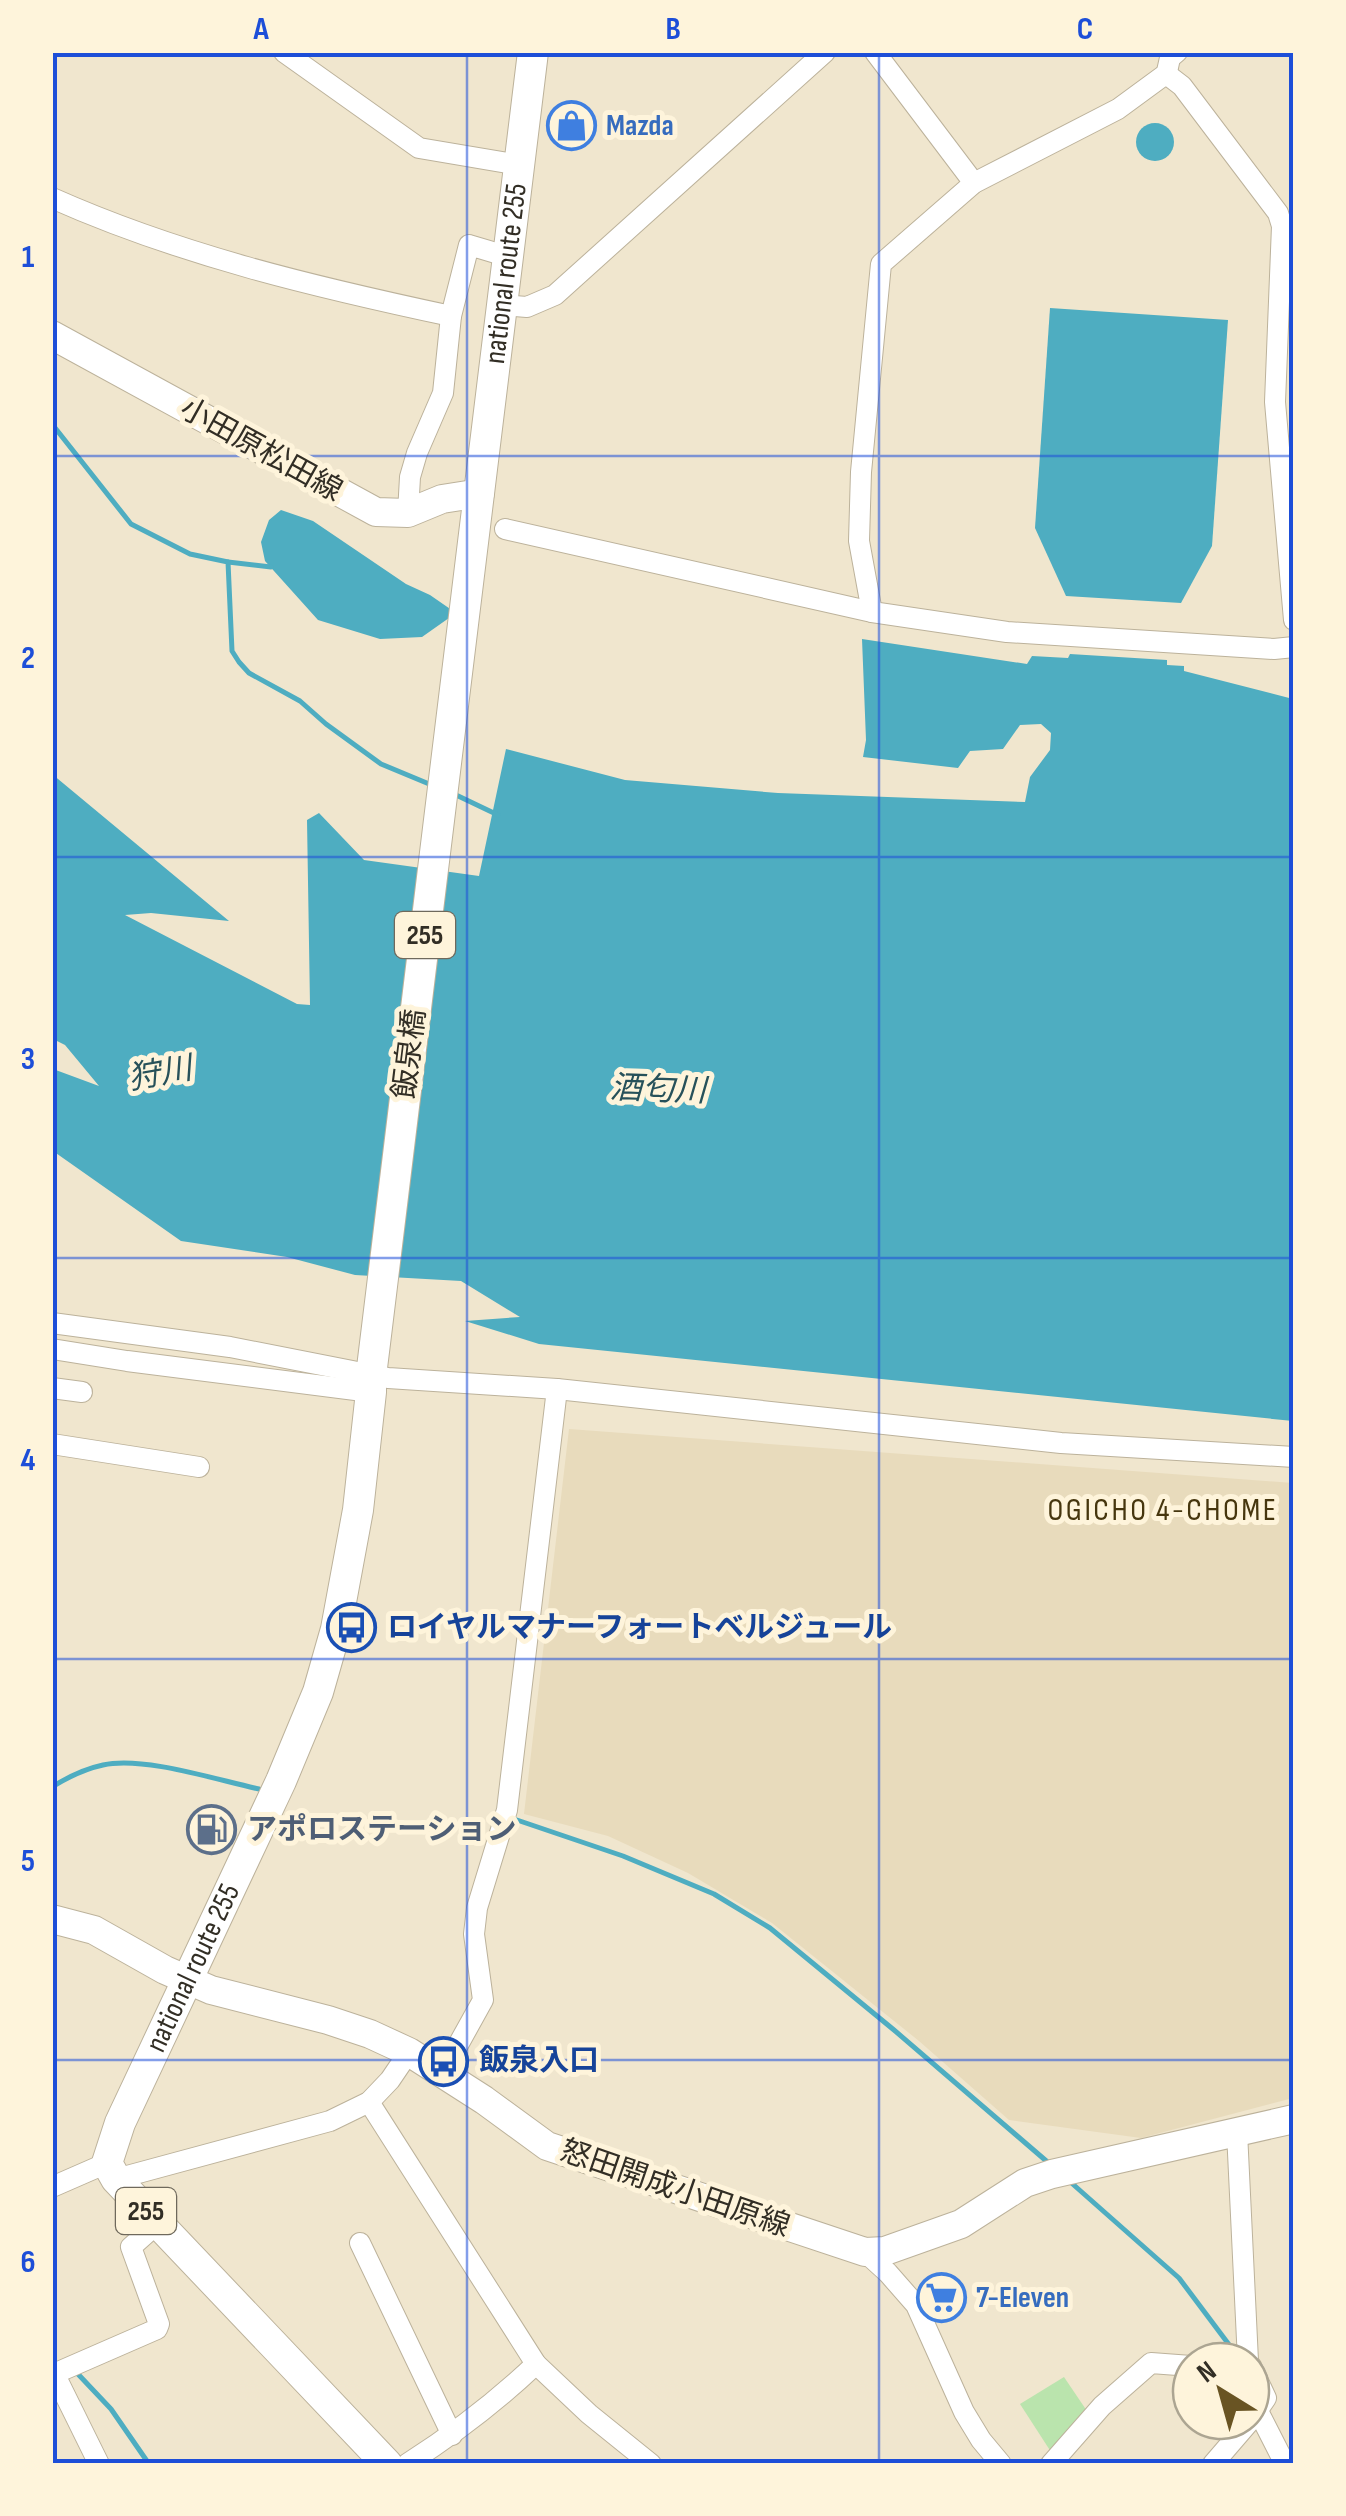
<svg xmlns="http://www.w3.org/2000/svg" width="1346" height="2516" font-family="'Sofia Sans Condensed','Noto Sans JP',sans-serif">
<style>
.built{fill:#e8dbbc}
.green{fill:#bae4ad}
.water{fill:#4eadc1}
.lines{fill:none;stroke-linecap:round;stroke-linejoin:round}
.stream{stroke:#4eadc1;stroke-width:5}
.minor-casing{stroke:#bcb29b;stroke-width:22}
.major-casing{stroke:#bcb29b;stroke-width:30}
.highway-casing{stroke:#bcb29b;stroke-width:32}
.minor{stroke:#fff;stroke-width:20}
.major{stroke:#fff;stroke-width:28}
.highway{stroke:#fff;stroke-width:30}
.grid{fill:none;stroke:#1d4ed8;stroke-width:2.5;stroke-opacity:0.55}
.labels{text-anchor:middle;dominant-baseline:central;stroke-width:10;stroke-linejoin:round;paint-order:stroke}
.shield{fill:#fef4db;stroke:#6f695c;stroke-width:2.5}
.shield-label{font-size:28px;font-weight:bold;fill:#322e25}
.shop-label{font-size:30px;font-weight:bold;fill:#366cbe;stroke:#fef4db;text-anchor:start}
.street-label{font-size:30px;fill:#322e25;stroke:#fef4db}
.transit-label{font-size:30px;font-weight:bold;fill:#164399;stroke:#fef4db;text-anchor:start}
.service-label{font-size:30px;font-weight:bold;fill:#4e5e75;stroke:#fef4db;text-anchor:start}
.water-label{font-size:32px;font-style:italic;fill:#27515a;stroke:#fef4db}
.neighbourhood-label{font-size:32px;letter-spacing:2.5px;fill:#46360e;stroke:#fef4db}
.neatline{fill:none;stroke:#1d4ed8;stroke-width:4}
.grid-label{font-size:32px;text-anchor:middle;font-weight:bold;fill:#1d4ed8}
</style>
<rect width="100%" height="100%" fill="#f0e6ce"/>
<path class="built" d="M569,1429L1293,1483V2098L1141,2138L1009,2120L919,2041L772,1923L688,1873L608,1836L524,1814Z"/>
<path class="green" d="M1064,2377L1089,2414L1053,2455L1020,2404Z"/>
<g class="water">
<circle cx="1155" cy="142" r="19"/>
<path d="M1050,308L1228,320L1212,546L1181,603L1066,596L1035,528Z"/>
<path d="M281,510L313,521L406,584L430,595L456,613L422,637L380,639L318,620L265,561L261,542L269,520Z"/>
<path d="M862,639L1027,664L1032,656L1068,658L1070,654L1167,660V665L1184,666V671L1293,699V1421L539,1344L465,1321L520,1317L461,1281L355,1275L287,1257L181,1241L53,1151V1069L99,1086L65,1045L53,1039L52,774L229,921L151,913L125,915L297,1004L310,1005L307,820L319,813L364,860L479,876L506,749L625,780L778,793L1025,802L1030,777L1050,750L1051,733L1041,724L1020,725L1003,749L970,751L958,768L863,757L866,740Z"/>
</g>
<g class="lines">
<g class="stream">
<path d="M52,424L131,524L190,554L228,562L232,651L239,662L249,673L300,701L326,724L381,764L434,786"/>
<path d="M228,562L271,567"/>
<path d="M454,794L498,815"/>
<path d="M52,1787C68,1777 84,1769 103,1765C144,1756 217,1780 259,1789"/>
<path d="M514,1819L623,1856L714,1894L770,1928L894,2030L1051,2165"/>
<path d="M1067,2179L1179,2278L1233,2350L1239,2361"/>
<path d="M77,2373L111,2409L149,2464"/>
</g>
<defs>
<g id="minor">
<path d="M284,52L419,148L520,165"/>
<path d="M875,52L974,183"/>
<path d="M1166,76L1170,58L1177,52"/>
<path d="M52,198C180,255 315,287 451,316L469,245L509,257"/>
<path d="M502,305L527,307L555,295L825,52"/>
<path d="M408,513L410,477L417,453L443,393L451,316"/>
<path d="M505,529L872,612L1007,632L1274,649L1294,647"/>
<path d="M872,612L859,541L861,472L881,264L974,183L1118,109L1163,76H1169L1182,86L1278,213L1282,226L1275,402L1294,620"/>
<path d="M52,1323L230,1347L388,1378L557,1389L1061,1443L1294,1457"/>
<path d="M52,1349L127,1361L371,1392"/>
<path d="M52,1388L82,1392"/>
<path d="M52,1444L199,1467"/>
<path d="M443,2072L483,2000L474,1934L477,1908L507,1810L557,1389"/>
<path d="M369,2102L536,2364L589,2414L651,2464"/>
<path d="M1237,2132L1248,2361"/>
<path d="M116,2179L330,2121L369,2102L390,2080L409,2052"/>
<path d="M52,2187L107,2163"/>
<path d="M360,2243L452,2435"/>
<path d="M865,2252L888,2273L916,2305L964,2412L981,2440L1001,2464"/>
<path d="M1251,2366L1266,2398L1251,2420"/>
<path d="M52,2372L56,2373L157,2329L159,2324L131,2247L158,2223"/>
<path d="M56,2373L59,2383L99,2464"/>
<path d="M1258,2411L1285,2464"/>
<path d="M407,2464C454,2434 496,2402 536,2364"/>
<path d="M1051,2464L1102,2406L1151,2363L1191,2366"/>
<path d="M1213,2464L1250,2421"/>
</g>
<g id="major">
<path d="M52,335L376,512L408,513L442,499L480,493"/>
<path d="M52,1919L94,1930L165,1970L211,1990L328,2020L370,2034L409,2052L484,2100L547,2146L865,2252L885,2251L961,2224L1025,2183L1052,2174L1294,2119"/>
</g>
<g id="highway">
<path id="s1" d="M387,2464L116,2179L107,2163L120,2123L281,1781L318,1692L336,1629L358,1510L371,1392V1376L533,52"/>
</g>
</defs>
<use href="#minor" class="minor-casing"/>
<use href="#major" class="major-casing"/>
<use href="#highway" class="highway-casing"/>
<use href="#minor" class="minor"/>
<use href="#major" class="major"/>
<use href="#highway" class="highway"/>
</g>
<path class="grid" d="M467,52V2464M879,52V2464M52,456H1294M52,857H1294M52,1258H1294M52,1659H1294M52,2060H1294"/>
<defs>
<symbol id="shop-ring" viewBox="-11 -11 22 22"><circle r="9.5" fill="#fef4db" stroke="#3f7fe0" stroke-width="1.5"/><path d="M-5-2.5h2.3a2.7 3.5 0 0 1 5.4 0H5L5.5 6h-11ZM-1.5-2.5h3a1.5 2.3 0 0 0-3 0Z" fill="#3f7fe0"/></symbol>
<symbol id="bus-ring" viewBox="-11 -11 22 22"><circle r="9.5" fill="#fef4db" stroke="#1a4fb4" stroke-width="1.5"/><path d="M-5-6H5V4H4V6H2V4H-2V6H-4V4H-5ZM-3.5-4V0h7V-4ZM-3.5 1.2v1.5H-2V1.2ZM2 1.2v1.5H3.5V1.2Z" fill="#1a4fb4"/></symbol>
<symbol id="fuel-ring" viewBox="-11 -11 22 22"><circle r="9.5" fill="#fef4db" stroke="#5c6f8a" stroke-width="1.5"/><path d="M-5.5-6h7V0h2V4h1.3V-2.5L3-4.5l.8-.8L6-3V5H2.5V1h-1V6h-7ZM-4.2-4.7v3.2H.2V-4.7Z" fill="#5c6f8a"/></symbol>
<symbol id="supermarket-ring" viewBox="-11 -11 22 22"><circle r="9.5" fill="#fef4db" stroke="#3f7fe0" stroke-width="1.5"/><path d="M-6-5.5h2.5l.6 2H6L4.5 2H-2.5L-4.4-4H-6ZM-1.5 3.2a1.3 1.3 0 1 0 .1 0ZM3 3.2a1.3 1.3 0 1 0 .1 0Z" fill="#3f7fe0"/></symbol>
</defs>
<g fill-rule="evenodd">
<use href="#shop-ring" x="544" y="98" width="55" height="55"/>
<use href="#bus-ring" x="324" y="1600" width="55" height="55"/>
<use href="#fuel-ring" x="184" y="1802" width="55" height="55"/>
<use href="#bus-ring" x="416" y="2034" width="55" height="55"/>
<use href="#supermarket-ring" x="914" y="2270" width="55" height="55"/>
</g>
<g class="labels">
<g class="shield">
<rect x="395" y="912" width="60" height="46" rx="8"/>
<rect x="116" y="2188" width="60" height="46" rx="8"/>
</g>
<g class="shield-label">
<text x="425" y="935">255</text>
<text x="146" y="2211">255</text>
</g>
<g class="shop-label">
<text x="606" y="126">Mazda</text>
<text x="976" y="2298">7-Eleven</text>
</g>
<g class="street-label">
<text stroke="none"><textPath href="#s1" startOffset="2360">national route 255</textPath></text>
<text transform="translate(261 450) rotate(29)">小田原松田線</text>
<text transform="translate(410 1054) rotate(-83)">飯泉橋</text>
<text stroke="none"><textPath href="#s1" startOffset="625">national route 255</textPath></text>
<text transform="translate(675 2189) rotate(19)">怒田開成小田原線</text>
</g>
<g class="transit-label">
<text x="387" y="1628">ロイヤルマナーフォートベルジュール</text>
<text x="479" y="2061">飯泉入口</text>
</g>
<g class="service-label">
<text x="247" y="1830">アポロステーション</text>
</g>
<g class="water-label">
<text transform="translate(160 1074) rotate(-10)">狩川</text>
<text transform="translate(658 1090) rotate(2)">酒匂川</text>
</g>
<g class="neighbourhood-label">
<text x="1163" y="1510">OGICHO 4-CHOME</text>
</g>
</g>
<rect width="1346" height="2516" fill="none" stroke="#fef4db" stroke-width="110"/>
<g transform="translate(1221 2391) rotate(323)"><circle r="48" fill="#fef4db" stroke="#aca592" stroke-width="2.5"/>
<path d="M0-8L18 38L0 25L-18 38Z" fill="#695423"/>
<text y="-15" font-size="28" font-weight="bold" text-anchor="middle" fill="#322e25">N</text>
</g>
<rect x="55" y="55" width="1236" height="2406" class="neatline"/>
<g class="grid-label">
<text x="261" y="39">A</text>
<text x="673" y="39">B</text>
<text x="1085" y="39">C</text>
<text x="28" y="267">1</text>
<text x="28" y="668">2</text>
<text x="28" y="1069">3</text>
<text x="28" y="1470">4</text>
<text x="28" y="1871">5</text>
<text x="28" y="2272">6</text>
</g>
</svg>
